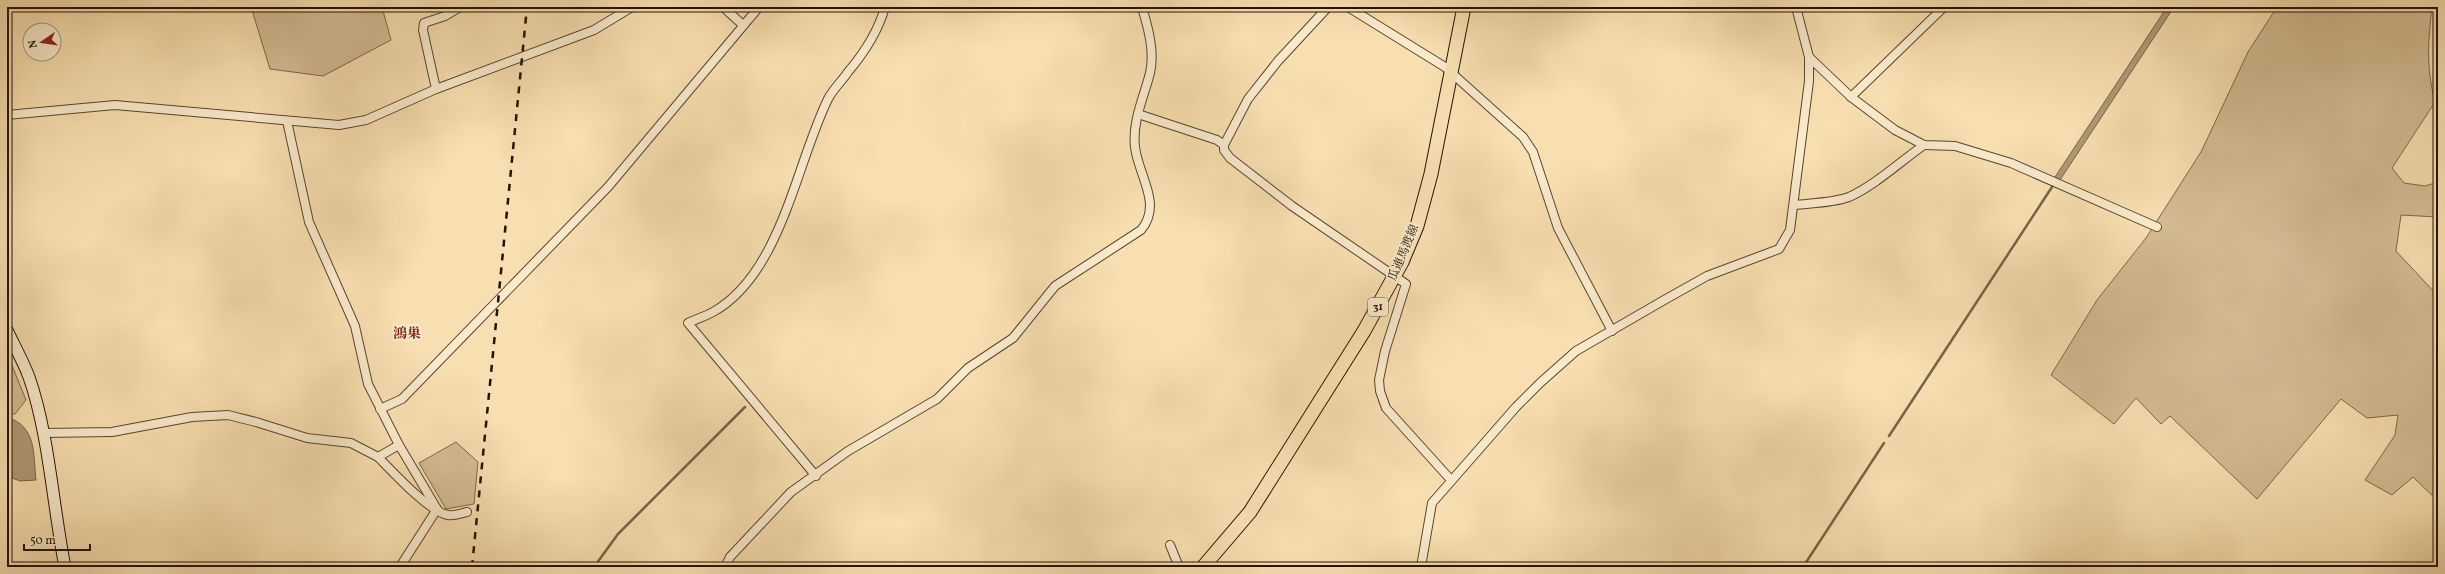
<svg xmlns="http://www.w3.org/2000/svg" width="2445" height="574" font-family="Vollkorn,'Noto Serif JP',serif">
<style>
.green{fill:#d4bc93;stroke:#7c684a}
.water{fill:#b09a75;stroke:#786446}
.lines{fill:none;stroke-linecap:round;stroke-linejoin:round}
.stream{stroke:#786446;stroke-width:2.5}
.street-casing{stroke:#58462c;stroke-width:10}
.secondary-casing{stroke:#231300;stroke-width:13}
.primary-casing{stroke:#231300;stroke-width:15}
.street{stroke:#faeacc;stroke-width:8}
.secondary{stroke:#faeacc;stroke-width:11}
.primary{stroke:#f8dfb1;stroke-width:13}
.rail{stroke:#231300;stroke-width:2.5;stroke-dasharray:7 7;stroke-linecap:butt}
.labels{text-anchor:middle;dominant-baseline:central;stroke-width:3.5;stroke-linejoin:round;paint-order:stroke}
.shield{fill:#faeacc;stroke:#64543d;stroke-width:1}
.shield-label{font-size:11px;font-weight:bold;fill:#231300}
.street-label{font-size:12px;fill:#231300;stroke:#faeacc}
.quarter-label{font-size:14px;font-weight:bold;fill:#7a1f14;stroke:#faeacc}
</style>
<rect width="100%" height="100%" fill="#f8dfb1"/>
<filter id="stains"><feTurbulence type="fractalNoise" baseFrequency=".005" numOctaves="4"/><feColorMatrix values="0 0 0 0 .2 0 0 0 0 .09 0 0 0 0 .02 0 0 0 .5 -.17"/></filter>
<radialGradient id="worn" r=".72"><stop offset=".6" stop-color="#630" stop-opacity="0"/><stop offset="1" stop-color="#630" stop-opacity=".3"/></radialGradient>
<g class="green">
<path d="M251,7H382L391,40L323,76L270,69Z"/>
<path d="M2277,7H2432C2428,43 2426,66 2435,102L2392,168L2404,183L2425,186L2438,182V217L2401,215L2396,251L2438,296V501L2413,477L2392,495L2365,480L2395,435L2398,415L2367,418L2341,399L2257,499L2170,416L2161,424L2136,398L2114,424L2051,375L2097,300L2146,238L2201,152L2248,52Z"/>
<path d="M7,353L26,400L15,414H7Z"/>
<path d="M456,442L478,462L474,504L446,509L419,463Z"/>
</g>
<g class="water">
<path d="M2167,7H2174L2060,180L2055,177Z"/>
<path d="M7,417C37,427 33,453 36,480L20,481L7,476Z"/>
</g>
<g class="lines">
<g class="stream">
<path d="M1889,436L2052,187"/>
<path d="M594,567L618,534L745,407"/>
<path d="M1803,567L1884,443"/>
</g>
<defs>
<g id="street">
<path d="M723,7L743,25"/>
<path d="M1328,7L1278,61L1248,99L1224,145V150L1230,158L1292,206L1406,284L1385,351L1379,380L1380,391L1386,408L1451,480"/>
<path d="M1348,7L1445,67L1523,137L1533,152L1558,228L1612,331"/>
<path d="M1809,57L1851,97L1895,130L1924,145L1955,146L2011,163L2157,227"/>
<path d="M436,89L423,30L424,23L445,16L460,7"/>
<path d="M1851,97L1944,7"/>
<path d="M1138,114L1217,140L1224,145"/>
<path d="M7,115L115,105L339,125L366,120L436,89L594,30L632,7"/>
<path d="M287,121L309,222L355,326L368,384L399,445L437,509"/>
<path d="M1794,205C1811,203 1833,203 1849,197C1874,186 1901,161 1924,145"/>
<path d="M380,409L402,399L608,187L759,7"/>
<path d="M43,433L112,432L192,417L228,415L256,422L307,438L351,443L378,457L399,445"/>
<path d="M378,457C392,471 429,512 448,515C453,516 462,513 467,512"/>
<path d="M816,476L688,323C696,319 706,316 713,312C781,274 796,164 828,99C833,89 842,81 848,72C865,52 878,32 885,7"/>
<path d="M1170,545L1179,567"/>
<path d="M400,567L437,509"/>
<path d="M725,567L730,557L791,492L848,451L937,399L968,368L1013,338L1055,286L1141,230C1163,204 1138,175 1135,147C1132,121 1144,97 1150,73C1155,51 1148,28 1142,7"/>
<path d="M1421,567L1432,503L1516,407L1540,383L1576,351L1666,299L1707,276L1779,249L1790,230L1809,81V57L1796,7"/>
</g>
<path id="secondary" d="M7,330C14,345 23,361 29,377C49,434 53,507 65,567"/>
<path id="primary" d="M1203,567L1250,512L1364,331L1402,262L1417,226L1431,174L1464,7"/>
</defs>
<use href="#street" class="street-casing"/>
<use href="#secondary" class="secondary-casing"/>
<use href="#primary" class="primary-casing"/>
<use href="#street" class="street"/>
<use href="#secondary" class="secondary"/>
<use href="#primary" class="primary"/>
<path class="rail" d="M472,567L527,7"/>
</g>
<g class="labels">
<rect class="shield" x="1368" y="298" width="20" height="18" rx="3"/>
<g class="shield-label">
<text x="1378" y="307">31</text>
</g>
<g class="street-label">
<text transform="translate(1404 253) rotate(-67)">瓜連馬渡線</text>
</g>
<g class="quarter-label">
<text x="407" y="334">鴻巣</text>
</g>
</g>
<rect width="2445" height="574" fill="none" stroke="#f8dfb1" stroke-width="24"/>
<rect x="8" y="8" width="2429" height="558" fill="none" stroke="#231300" stroke-width="2"/>
<rect x="12" y="12" width="2421" height="550" fill="none" stroke="#231300"/>
<g transform="translate(42 42) rotate(257)"><circle r="19" fill="#faeacc" stroke="#a4947a"/>
<path d="M0-3L7 15L0 10L-7 15Z" fill="#8f2418"/>
<text y="-6" font-size="11" font-weight="bold" text-anchor="middle" fill="#231300">N</text>
</g>
<path d="M24 544v6h66v-6" fill="none" stroke="#231300" stroke-width="2"/>
<text x="30" y="544" font-size="12" fill="#231300" stroke="#faeacc" stroke-width="3" paint-order="stroke">50 m</text>
<rect width="100%" height="100%" filter="url(#stains)"/>
<rect width="100%" height="100%" fill="url(#worn)"/>
</svg>
